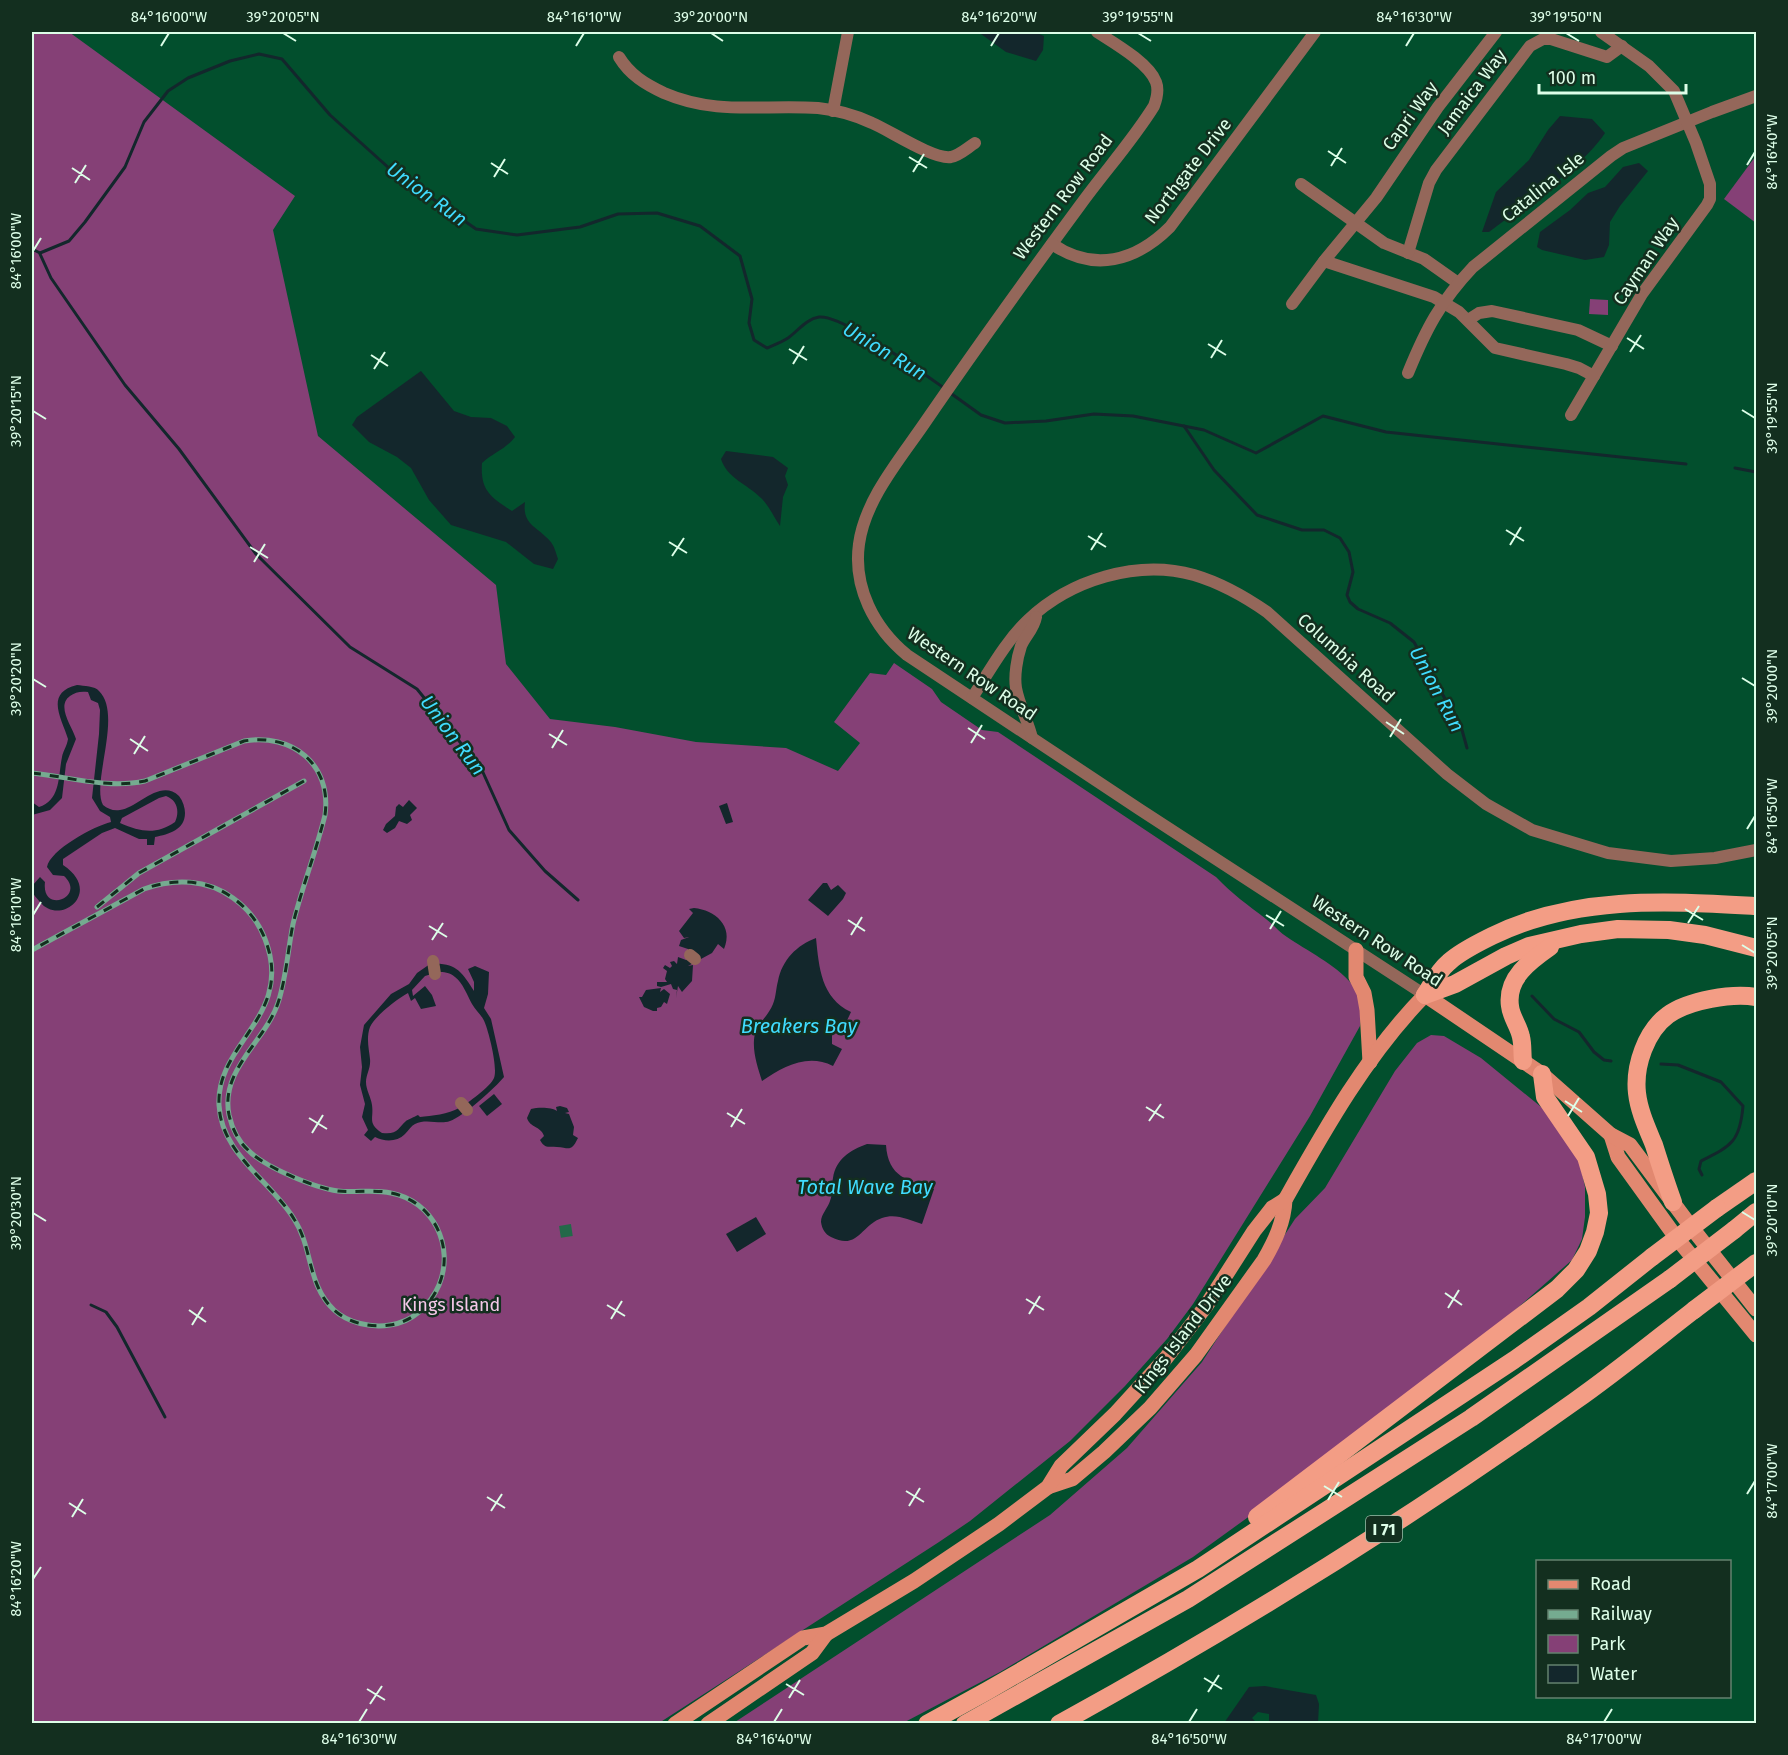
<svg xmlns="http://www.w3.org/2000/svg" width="1788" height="1755" font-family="'Fira Sans',sans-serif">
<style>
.green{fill:#854076}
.water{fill:#13272c;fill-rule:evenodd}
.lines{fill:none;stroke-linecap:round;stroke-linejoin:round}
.stream{stroke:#13272c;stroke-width:3}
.minor-tunnel{stroke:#236949;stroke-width:12;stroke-dasharray:12 6;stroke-linecap:butt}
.minor{stroke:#94675a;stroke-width:12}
.major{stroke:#e28870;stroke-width:15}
.highway{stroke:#f39d85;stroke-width:18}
.rail-casing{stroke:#75ab90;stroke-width:5}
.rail{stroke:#132f1f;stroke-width:3;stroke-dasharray:9;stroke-linecap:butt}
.highway-bridge{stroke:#f39d85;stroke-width:18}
.ticks{fill:none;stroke:#ddfee8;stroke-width:2}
.labels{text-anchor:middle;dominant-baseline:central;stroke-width:5;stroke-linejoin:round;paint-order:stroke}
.shield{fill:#132f1f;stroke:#a0c0ac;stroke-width:1.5}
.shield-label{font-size:16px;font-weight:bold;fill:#ddfee8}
.street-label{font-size:18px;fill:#ddfee8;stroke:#132f1f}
.park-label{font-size:18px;fill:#f6c8e9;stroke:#132f1f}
.water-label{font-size:20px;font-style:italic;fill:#40dcfe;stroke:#132f1f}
.neatline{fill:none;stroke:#ddfee8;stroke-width:2}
.ticks-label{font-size:15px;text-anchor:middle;fill:#ddfee8}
</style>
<rect width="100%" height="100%" fill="#024f2d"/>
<g class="green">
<path d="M32,32H69L295,196L273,230L318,436L496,585L506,664L550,719L615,727L696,742L786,748L838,771L860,743L834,722L870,673L886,675L894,663L932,689L941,702L982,730L998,732L1216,877C1232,894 1248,905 1266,919C1273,924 1279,932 1287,937C1306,950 1336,965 1351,983C1362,995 1362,1011 1360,1026L1310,1116L1193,1304L1167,1339L1125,1386L1070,1441L970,1521L939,1542L659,1723H32Z"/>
<path d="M1755,157L1756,158V223L1724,199Z"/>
<path d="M1590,299L1608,300V315L1589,314Z"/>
<path d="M1431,1035L1444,1036L1481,1058L1562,1124L1577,1150L1585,1187V1217L1582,1239L1572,1260L1457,1361L1359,1437L1193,1557L1000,1672L903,1723L732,1724L1050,1515L1127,1448L1202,1362L1295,1219L1325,1188L1395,1071L1417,1043Z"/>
</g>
<g class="water">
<path d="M981,32H1035L1044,36L1043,50L1036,61L1006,52L981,34Z"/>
<path d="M1560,116L1592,119L1605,133C1582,168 1523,206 1489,232H1482L1496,192L1529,160L1548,130Z"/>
<path d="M1639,163L1648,171L1620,206L1610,222L1609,245L1604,257L1585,260L1542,250L1537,247L1540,232L1570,210L1588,193L1605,187L1623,167Z"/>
<path d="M421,371L454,411L471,417L491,418L507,426L515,437C506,449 493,453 482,463C480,490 490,497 512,511L525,502C522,525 537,526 550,541C554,545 556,553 558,559L553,569L534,564L506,542L451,525L429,500L411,468L397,457L369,442L352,425L357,417Z"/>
<path d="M726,451L773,457L788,468L785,476L788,485L783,497L780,526C774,517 769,506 761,498C747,484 727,478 721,459Z"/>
<path d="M77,685C84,686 95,686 99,691C123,714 91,783 103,805C108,809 113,811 120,810C138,808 160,778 179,796C183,801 185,808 185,813C185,830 169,834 155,837L154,845H147V839H139L115,828L102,833L63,859V865C104,892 60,927 40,902C35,896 31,893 32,886L40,877L45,882C41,915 87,897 64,876L53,875L47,867C50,850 94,826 111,822L110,817L100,811L92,798L99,734L100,710L98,703L91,700L88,692C81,691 75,692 70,696C56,706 72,726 76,739L66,764L62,798L50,810L32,815V802L39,807C61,800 58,776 62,757C63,751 67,746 68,739C62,719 44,693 77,685ZM166,796C177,800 180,811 175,822C156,835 141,832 120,823L122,818L159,798Z"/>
<path d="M409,800L417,808L410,815L412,820L407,824L399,821L395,828L387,833L383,830L386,824L395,816L396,807L399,804L403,807Z"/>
<path d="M727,803L733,822L726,824L719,806Z"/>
<path d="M823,883H827L831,890L838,885L846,893L843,899L828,916L808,900Z"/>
<path d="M694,908C715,910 734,926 724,949L718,944L712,953L688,966L693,965L692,981L682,992L678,986L676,998L677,990L673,989L671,984L661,987L657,986V982H667L665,979L667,971L663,968L665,965L670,968L672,966L670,962L674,961L677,964L678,957L686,960L691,954L688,949L679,946L681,940L689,937L684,938L679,931L693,913L689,909Z"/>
<path d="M816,938C819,967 821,998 851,1012L843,1029L835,1025L832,1027V1044L842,1049L833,1066C807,1053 783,1067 762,1081C758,1068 753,1054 754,1040C755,1025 768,1017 773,1004C776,997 776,988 778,981C782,960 797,945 816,938Z"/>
<path d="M430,964C456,962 462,972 474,991V982L468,969L475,966L489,972L488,994L484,1008L491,1019L504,1077C496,1087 463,1117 450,1121C439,1125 427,1118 415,1124C411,1126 409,1130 405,1134C397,1142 385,1142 375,1137L371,1141L364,1135L368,1130L362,1117L365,1104L360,1085L362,1067L360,1047L364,1025L391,994L409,984L417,973ZM438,972C444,972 449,972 455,977C463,983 467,995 472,1004C476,1011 482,1015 485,1023C489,1033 498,1068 494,1078C491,1086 467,1104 459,1108C449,1114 431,1116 420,1117L418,1115C414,1117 407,1120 406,1121C398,1128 398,1135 382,1133C367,1123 374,1119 372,1105C371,1097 366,1090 366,1082C366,1074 371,1068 370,1059C369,1049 366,1038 370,1027C376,1015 397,999 408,993L411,1001L415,998L421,1009L436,1006L432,995L425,986L413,996L412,990L425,976Z"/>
<path d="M661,988L660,992L664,989L670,994L667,1004L664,1002L661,1007L657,1008V1011H653L644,1007L639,997H642L646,990Z"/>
<path d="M494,1094L502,1104L487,1116L479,1106Z"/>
<path d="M560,1106L567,1108L569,1112L565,1113L569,1114L574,1127L573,1135L578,1138C571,1152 570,1148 557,1147C548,1146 545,1149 540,1140L544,1136C541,1126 530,1128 527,1118L531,1109C538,1107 552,1107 557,1111L556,1107Z"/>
<path d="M867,1144L886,1145C888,1177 908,1181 934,1189L922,1224C909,1220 896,1213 882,1218C861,1225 858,1251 831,1237C825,1234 822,1229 821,1222C821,1214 828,1208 830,1201C833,1194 831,1186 833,1178C836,1159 850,1150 867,1144Z"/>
<path d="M756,1217L766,1234L737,1252L726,1234Z"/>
<path d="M1265,1686L1316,1695L1319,1704L1318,1723H1269V1714L1258,1712L1252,1718L1257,1723H1224L1249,1687Z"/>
</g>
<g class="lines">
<g class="stream">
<path d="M32,249L40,253L69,241L85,222L125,167L144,122L168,91L188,78L230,61L259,54L282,59L330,115L390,169L476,229L517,235L580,227L618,214L657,213L700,226L740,256L752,299L749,323L754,340L767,348C774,345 782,342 788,338C798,331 806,319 819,317C842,314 923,373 944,388"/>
<path d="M40,254L51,278L125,385L179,449L256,554L350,647L417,689L481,768L509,830L545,871L578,900"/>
<path d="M949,392L981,415L1005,423L1046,421L1094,414L1133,416L1204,430L1256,453L1323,416L1386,432L1686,464"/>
<path d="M1184,426L1214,470L1257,515L1302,530H1324L1340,538L1349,552L1353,572L1347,595L1350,602L1358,609L1390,623L1414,642L1462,730L1467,748"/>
<path d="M1735,468L1756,472"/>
<path d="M1532,996L1554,1019L1579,1032L1594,1052L1604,1060L1611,1061"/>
<path d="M1661,1064L1678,1065L1721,1082L1743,1106C1740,1142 1731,1146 1701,1161L1699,1169L1702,1175"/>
<path d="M91,1305L106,1312L117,1327L165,1417"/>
</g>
<path class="minor-tunnel" d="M565,1225L567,1238"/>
<g class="minor">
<path d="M1097,32C1114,43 1149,63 1156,82C1159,90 1157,98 1154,106C1133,140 1105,171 1081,204C1028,276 976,348 926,421C901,458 865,499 859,544C853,587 874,628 907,655L1139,809L1425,995"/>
<path d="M619,57C630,75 645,84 664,93C717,116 764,104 818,108C837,110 855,115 872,123C889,130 934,160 951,157C960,155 967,148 975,143"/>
<path d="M833,111L848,32"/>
<path d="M1301,184L1384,243L1424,259L1458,283"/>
<path d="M1052,244C1094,273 1136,261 1170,227L1315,32"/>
<path d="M1408,253L1429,183L1436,170L1530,46L1543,39H1551L1607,57L1622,46"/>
<path d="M1324,261L1434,297L1459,312L1495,348L1566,364L1579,368L1594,376"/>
<path d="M1292,304L1324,261L1376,198L1438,107L1496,32"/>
<path d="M1468,320L1479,313L1492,311L1578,330L1612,346"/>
<path d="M1408,373C1426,329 1440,302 1473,267L1611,156L1623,148L1712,112L1756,96"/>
<path d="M1571,415L1642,294L1707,205L1710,199V184L1696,143L1674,91L1649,66L1601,32"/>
<path d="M972,698C989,672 1005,642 1028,620C1070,580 1137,559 1194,575C1221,583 1244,596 1267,612L1447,774L1486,804L1532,830L1608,853L1671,861L1715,858L1756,850"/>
<path d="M1032,738C1028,721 1019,705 1016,688C1014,676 1017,658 1021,646C1025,636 1034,629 1036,617"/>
<path d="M690,955L695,959"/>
<path d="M433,961L435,974"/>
<path d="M461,1103L467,1110"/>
</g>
<g class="major">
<path d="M1356,950V977L1364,993L1367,1010L1370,1062"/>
<path d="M1611,1135L1618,1157L1675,1236L1756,1335"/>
<path d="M1048,1487L1072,1479L1104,1452L1150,1408L1196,1355L1264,1260C1275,1241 1284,1222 1285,1200C1325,1129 1367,1054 1425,995L1542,1074L1611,1135L1630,1145L1692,1228L1756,1309"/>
<path d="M675,1724L803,1638L826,1634L914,1581L999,1524L1048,1487L1061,1466L1115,1414L1166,1358L1206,1306L1254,1231L1272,1208L1285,1200"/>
<path d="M708,1724L812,1653L826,1634"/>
</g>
<g class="highway">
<path d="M1425,995C1432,984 1438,971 1449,962C1461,951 1478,943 1492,936C1575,895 1667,901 1756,906"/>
<path d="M1425,995L1455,984L1506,956L1529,946L1581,934L1618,929L1669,930L1705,935L1756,948"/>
<path d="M1523,1061C1522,1053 1523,1045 1521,1037C1519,1026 1511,1017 1510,1006C1506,978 1530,961 1550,947"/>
<path d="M1673,1202C1666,1183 1660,1164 1654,1145C1647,1128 1639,1111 1637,1093C1634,1066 1646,1031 1668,1015C1689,1000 1732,993 1756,997"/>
<path d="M1717,1208L1756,1181"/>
<path d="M1734,1230L1756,1212"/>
<path d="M1257,1517L1557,1289L1576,1270L1588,1251L1595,1232L1599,1213L1597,1194L1586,1157L1545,1097L1542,1074"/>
<path d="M927,1724L987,1691L1198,1569L1514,1360L1589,1307L1652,1257"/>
<path d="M965,1724L1188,1599L1471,1418L1670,1279"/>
<path d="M1059,1724C1237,1626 1409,1519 1575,1401C1615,1373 1654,1341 1694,1310"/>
</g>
<defs>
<g id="rail">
<path d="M32,773C69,777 108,789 145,781L244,741C292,733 332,764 325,815C316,852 302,887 293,924C288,949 286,979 278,1003C265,1042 220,1069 229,1115C232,1128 238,1141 248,1150C264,1167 315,1188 338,1191C355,1193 374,1189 391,1193C433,1201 455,1246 439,1285C430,1306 412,1322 390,1325C371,1328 348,1323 334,1310C307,1285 313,1248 294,1219C271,1181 221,1154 219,1105C216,1042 295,1016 265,939C259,923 247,908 233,898C207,879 174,878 144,889L32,950"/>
<path d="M97,907L139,873L304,781"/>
</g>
</defs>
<use href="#rail" class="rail-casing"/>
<use href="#rail" class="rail"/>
<g class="highway-bridge">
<path d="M1652,1257L1717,1208"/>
<path d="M1670,1279L1734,1230"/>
<path d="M1694,1310L1756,1263"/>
</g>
</g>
<path class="ticks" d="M283,33L296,41M711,33L723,41M1138,33L1151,41M1566,33L1579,41M161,46L169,33M576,46L584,33M991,46L999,33M1406,46L1414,33M1328,151L1346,163M909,157L927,168M491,163L508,174M1747,165L1755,152M1331,166L1342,148M72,168L90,180M913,172L924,154M494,177L505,159M75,183L86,165M33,251L41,238M1627,338L1644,349M1208,344L1226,355M789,349L807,360M1630,352L1641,335M371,355L388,366M1211,358L1222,340M793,364L804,346M374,369L385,352M1742,410L1755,418M33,411L46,419M1506,530L1524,541M1088,536L1106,547M669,542L687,553M1510,545L1521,527M250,547L268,558M1091,550L1102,533M672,556L684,538M254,562L265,544M1742,678L1755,686M33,679L46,687M1386,722L1404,734M968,728L985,739M549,734L567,745M1390,737L1401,719M130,739L148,751M971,743L982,725M552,748L563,730M134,754L145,736M1747,829L1755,816M1685,909L1703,920M33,915L41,902M1266,915L1284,926M848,920L865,931M1688,923L1699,906M429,926L447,937M1270,929L1281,911M851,935L862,917M432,940L443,923M1742,945L1755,953M1565,1101L1582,1112M1146,1107L1164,1118M727,1113L745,1124M1568,1116L1579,1098M309,1118L327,1129M1149,1121L1161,1104M731,1127L742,1109M312,1133L323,1115M1742,1212L1755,1220M33,1213L46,1221M1445,1293L1462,1305M1026,1299L1044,1310M607,1305L625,1316M1448,1308L1459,1290M189,1310L206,1322M1029,1314L1040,1296M611,1319L622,1301M192,1325L203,1307M1324,1486L1342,1497M906,1491L924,1502M1747,1494L1755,1481M487,1497L505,1508M1328,1500L1339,1482M69,1503L86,1514M909,1506L920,1488M491,1511L502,1494M72,1517L83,1499M33,1579L41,1567M1204,1678L1222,1689M786,1684L804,1695M367,1689L385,1700M1208,1692L1219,1675M789,1698L800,1680M370,1704L382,1686M359,1722L367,1709M774,1722L782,1709M1189,1722L1197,1709M1604,1722L1612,1709"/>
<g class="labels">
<rect class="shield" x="1366" y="1516" width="36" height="26" rx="4.5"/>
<g class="shield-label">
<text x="1384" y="1529">I 71</text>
</g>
<g class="street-label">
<text transform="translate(1472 92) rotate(-53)">Jamaica Way</text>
<text transform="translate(1410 116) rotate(-54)">Capri Way</text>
<text transform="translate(1188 171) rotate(-52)">Northgate Drive</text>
<text transform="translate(1543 187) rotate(-39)">Catalina Isle</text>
<text transform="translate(1063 197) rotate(-53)">Western Row Road</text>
<text transform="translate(1646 261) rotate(-56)">Cayman Way</text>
<text transform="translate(1346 658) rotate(42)">Columbia Road</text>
<text transform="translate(972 674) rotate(34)">Western Row Road</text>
<text transform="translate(1377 941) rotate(33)">Western Row Road</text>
<text transform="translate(1183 1334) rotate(-52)">Kings Island Drive</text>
</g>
<g class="park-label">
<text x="451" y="1305">Kings Island</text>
</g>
<g class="water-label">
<text transform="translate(427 194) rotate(36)">Union Run</text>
<text transform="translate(885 351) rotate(31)">Union Run</text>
<text transform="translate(1437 689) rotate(62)">Union Run</text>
<text transform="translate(453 735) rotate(53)">Union Run</text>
<text x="799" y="1026">Breakers Bay</text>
<text x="865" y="1187">Total Wave Bay</text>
</g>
</g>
<rect width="1788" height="1755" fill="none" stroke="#132f1f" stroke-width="66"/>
<rect x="1536" y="1560" width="195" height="138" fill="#132f1f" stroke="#64826f" stroke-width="1.5"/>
<rect x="1548" y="1580" width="30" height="9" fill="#e28870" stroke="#64826f" stroke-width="1.5"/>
<text x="1590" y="1590" font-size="18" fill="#ddfee8">Road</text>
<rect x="1548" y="1610" width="30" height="9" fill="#75ab90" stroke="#64826f" stroke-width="1.5"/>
<text x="1590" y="1620" font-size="18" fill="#ddfee8">Railway</text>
<rect x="1548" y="1635" width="30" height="18" fill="#854076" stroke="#64826f" stroke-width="1.5"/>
<text x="1590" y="1650" font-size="18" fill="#ddfee8">Park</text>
<rect x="1548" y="1665" width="30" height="18" fill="#13272c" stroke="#64826f" stroke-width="1.5"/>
<text x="1590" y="1680" font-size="18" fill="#ddfee8">Water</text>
<path d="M1539 84v9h147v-9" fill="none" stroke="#ddfee8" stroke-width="3"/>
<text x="1548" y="84" font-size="18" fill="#ddfee8" stroke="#132f1f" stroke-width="4.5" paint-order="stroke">100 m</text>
<rect x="33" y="33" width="1722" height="1689" class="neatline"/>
<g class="ticks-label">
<text x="169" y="22">84°16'00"W</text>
<text x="283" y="22">39°20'05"N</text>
<text x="584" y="22">84°16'10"W</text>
<text x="711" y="22">39°20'00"N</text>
<text x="999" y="22">84°16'20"W</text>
<text x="1138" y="22">39°19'55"N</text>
<text x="1414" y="22">84°16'30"W</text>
<text x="1566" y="22">39°19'50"N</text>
<text transform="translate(1772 152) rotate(-90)" y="5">84°16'40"W</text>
<text transform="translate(16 251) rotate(-90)" y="5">84°16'00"W</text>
<text transform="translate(16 411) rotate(-90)" y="5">39°20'15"N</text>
<text transform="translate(1772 418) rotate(-90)" y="5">39°19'55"N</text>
<text transform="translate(16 679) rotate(-90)" y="5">39°20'20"N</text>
<text transform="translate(1772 686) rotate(-90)" y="5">39°20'00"N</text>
<text transform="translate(1772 816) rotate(-90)" y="5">84°16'50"W</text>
<text transform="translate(16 915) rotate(-90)" y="5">84°16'10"W</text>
<text transform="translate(1772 953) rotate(-90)" y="5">39°20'05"N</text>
<text transform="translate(16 1213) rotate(-90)" y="5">39°20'30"N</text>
<text transform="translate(1772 1220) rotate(-90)" y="5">39°20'10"N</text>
<text transform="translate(1772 1481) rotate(-90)" y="5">84°17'00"W</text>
<text transform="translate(16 1579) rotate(-90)" y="5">84°16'20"W</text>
<text x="359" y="1744">84°16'30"W</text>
<text x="774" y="1744">84°16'40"W</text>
<text x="1189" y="1744">84°16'50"W</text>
<text x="1604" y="1744">84°17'00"W</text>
</g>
</svg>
